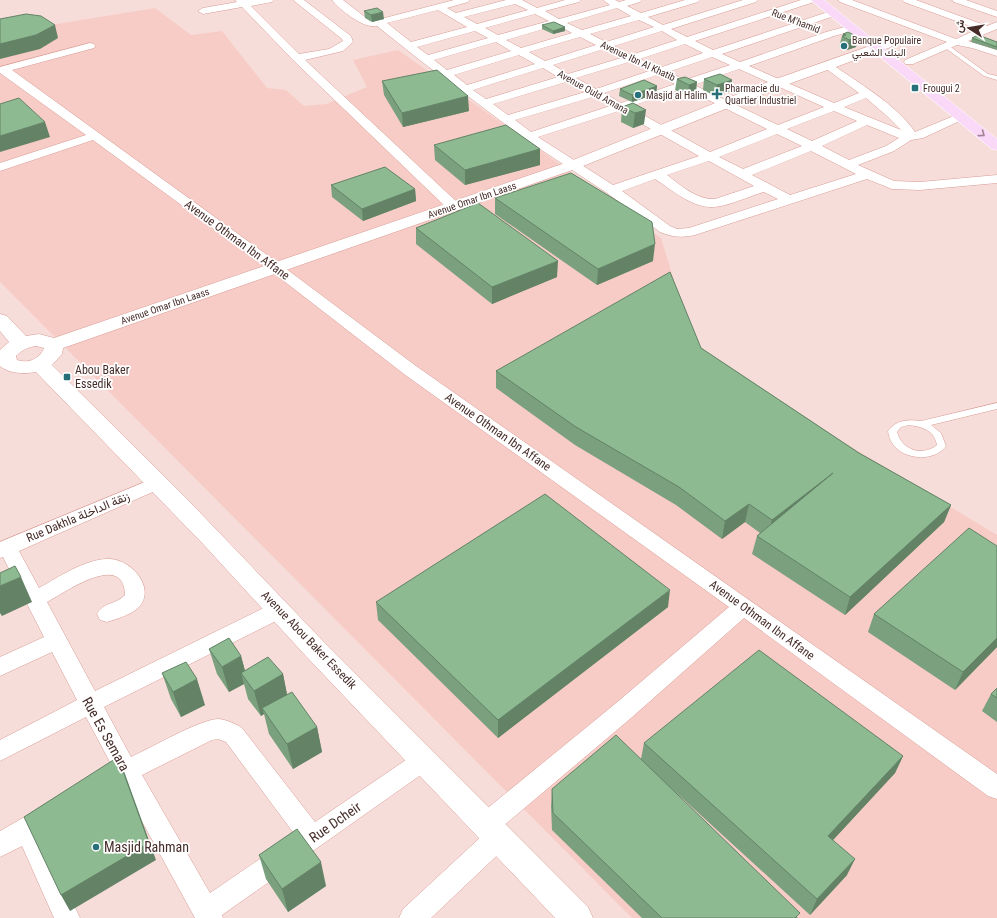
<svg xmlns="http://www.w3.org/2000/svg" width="997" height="918" font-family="'Roboto Condensed',Vazirmatn,sans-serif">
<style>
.built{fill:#f7ccc6}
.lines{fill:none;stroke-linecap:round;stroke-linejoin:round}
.service-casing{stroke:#d89b94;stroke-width:1}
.minor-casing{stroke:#d89b94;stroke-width:1}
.tertiary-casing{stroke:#d89b94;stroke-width:1}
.primary-casing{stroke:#fff;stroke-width:1}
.service{fill:#fff;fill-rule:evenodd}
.minor{fill:#fff;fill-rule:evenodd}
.tertiary{fill:#fff;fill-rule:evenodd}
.primary{fill:#f9d8f8;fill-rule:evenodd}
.wall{fill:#7aa07e}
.shaded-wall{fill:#638266}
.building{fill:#8eba92;stroke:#638266}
.oneway{stroke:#a08291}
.poi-dot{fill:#277079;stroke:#fff;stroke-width:1.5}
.labels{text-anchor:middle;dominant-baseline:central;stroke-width:3.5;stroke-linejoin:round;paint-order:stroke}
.far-street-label{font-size:10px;fill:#462d2a;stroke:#fff}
.far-poi-label{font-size:10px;fill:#462d2a;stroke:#fff;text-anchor:start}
.street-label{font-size:12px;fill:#462d2a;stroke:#fff}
.poi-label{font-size:12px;fill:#462d2a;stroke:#fff;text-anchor:start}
.near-street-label{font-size:14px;fill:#462d2a;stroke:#fff}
.near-poi-label{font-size:14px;fill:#462d2a;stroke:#fff;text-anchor:start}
</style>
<rect width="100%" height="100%" fill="#f7ddd9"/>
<path class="built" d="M155,8L191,35L222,31L267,88L286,90L304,106L326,104L367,87L353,60L398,50L575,175L661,238L696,353L997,535V918H632L0,282V36L44,26Z"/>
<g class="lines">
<defs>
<g id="service">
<path d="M944,45H948L988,74L997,76V80L984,76L944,47Z"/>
<path d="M997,403V409L931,425L941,433L946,446C935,461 909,460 896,448C891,443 889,437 888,431C896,420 908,419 921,421ZM909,425C923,427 934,430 937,445C922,457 902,450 897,432L901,427Z"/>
</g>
<g id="minor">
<path d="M235,0H274L272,2L251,6L299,54L329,49L343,41L342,39L293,0H304L351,36L353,42L343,51L305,60L459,204L461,207L459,210H449L293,60L242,7L203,14L198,11L203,8L237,2Z"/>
<path d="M332,0H343L370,21H373L454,0H470L468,2L447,8L456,13L506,0H522L537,8L565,0H581L579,2L545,11L559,19L610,5L603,0H615L619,2L626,0H642L640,2L627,6L641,13L685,0H700L698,2L648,17L663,25L743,0H758L756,2L671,29L687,37L801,0H816L814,2L695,41L713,50L831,11H837L839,13L837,15L722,54L740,62L826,32L852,25L856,26L857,28L856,30L834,36L749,66L834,103L859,93L821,65L826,62L830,63C857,82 896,104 915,132L956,115H964L966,117L964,119L923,138L911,140L894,151L858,165L894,181L920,182L997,175V183L920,190L892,189L867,179L695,235C682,238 672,237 660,232L607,193L525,139L421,61L377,26C364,29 340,10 332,0ZM515,4L528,10L477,24L464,17ZM617,8L631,16L582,30L567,23ZM438,10L467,27L411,42L387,23ZM535,14L549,21L498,35L485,28ZM639,20L654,27L606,42L590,34ZM557,25L572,33L521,48L506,40ZM475,31L488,38L428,55L417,47ZM662,31L677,40L631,55L614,46ZM580,37L596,45L545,61L529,52ZM496,42L511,51L447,70L434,60ZM685,44L703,53L659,68L640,59ZM604,49L621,58L568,74L553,65ZM519,55L535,64L467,85L454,75ZM712,57L730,65L685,80L668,72ZM629,62L649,71L596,89L576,78ZM543,68L558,77L486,99L473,90ZM739,69L824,107L778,125L694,85ZM657,75L675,84L621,103L604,93ZM566,82L585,92L508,115L493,104ZM684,88L767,129L710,152L629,107ZM593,97L610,106L531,132L515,120ZM866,98L887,116L901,130L844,107ZM619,111L699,156L613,185L538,137ZM834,111L857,121L812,141L787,129ZM867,125L899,138L886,146L849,160L822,146ZM777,134L802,146L743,169L719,157ZM811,151L856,174L790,195L752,175ZM709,161L754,186L715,199C697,200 680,185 667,175ZM655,179C672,190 690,206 710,207C725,208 749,196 764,192L778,199L689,228L677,229L670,226L622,191Z"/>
<path d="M838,0H852L956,39L978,29L904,2L902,0H916L987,26L997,22V29L968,41L997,50V56L972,48L957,45L913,64H905L904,62L905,60L947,42L840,2Z"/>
<path d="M952,0H966L997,11V17L954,2Z"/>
<path d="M90,43L94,44L95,46L94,48L12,70L281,265L416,366L997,774V799L988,796L744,618L631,718L502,827L508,829L512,837L508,845L431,918H399L403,909L484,834L478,832L475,824L478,816L615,704L729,607L404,374L271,271L93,140L0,171V163L86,135L0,73V67Z"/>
<path d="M157,477L164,479L166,483L164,487L19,551L39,588C59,577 83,560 107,559C128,557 156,585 140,606C133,614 117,619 107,622L100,620L97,614C102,603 117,604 125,595C124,550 64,593 47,602L95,691L272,604L279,602L286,604L289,610L286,616L104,707L131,757C151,748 200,719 219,719C227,720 236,724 242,728L315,822L416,753L424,750L432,753L436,760L432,767L222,915L223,918H195L122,785L116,787L108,784L104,776L108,768L112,766L86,717L0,761V740L77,700L52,652L0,676V657L44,637L3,557L0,558V542ZM218,739L226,742L295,835L210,893L142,775L212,740Z"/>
<path d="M49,805L58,808L61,816L58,824L41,834L80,918H54L22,846L0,857V831L40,808Z"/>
</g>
<path id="tertiary" d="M887,40L891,41L893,44L891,47L783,86L578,168L63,348L62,354L52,365L186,498L322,640L588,907L593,918H555L304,654L204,545L36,372C25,374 9,374 0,366V350L9,342L0,331V314L7,316L26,336L39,334L54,338L568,162L773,80ZM36,346L44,348C40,359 28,364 17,360L16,356C22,350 28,347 36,346Z"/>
<path id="primary" d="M811,0H824L997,139V150L992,149Z"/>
</defs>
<use href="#service" class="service-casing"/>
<use href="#minor" class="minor-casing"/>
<use href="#tertiary" class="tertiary-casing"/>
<use href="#primary" class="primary-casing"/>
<use href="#service" class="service"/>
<use href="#minor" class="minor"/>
<use href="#tertiary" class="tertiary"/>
<use href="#primary" class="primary"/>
</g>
<g class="wall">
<path d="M364,11L384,19L372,22L365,18Z"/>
<path d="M542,25L565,27V31L553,34L542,29Z"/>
<path d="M843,34L858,37L856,47L847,50L839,47L842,36H843Z"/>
<path d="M972,38L997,42V50L971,42Z"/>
<path d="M685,77L696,93L688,96L675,90L677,79Z"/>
<path d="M704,79L731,91L715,96L703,90Z"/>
<path d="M382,81L469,111L403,127L384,95Z"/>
<path d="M657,86L656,94L632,102L619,96L620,89Z"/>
<path d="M633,103L644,124L633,128L621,122L622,107Z"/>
<path d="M434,145L540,149V165L465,185L435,160Z"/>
<path d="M331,185L415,189L416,201L363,221L332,197Z"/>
<path d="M495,198L653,261L597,285L495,214Z"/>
<path d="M416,228L557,277L492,304L416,244Z"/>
<path d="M701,348L859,453L951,505L944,522L845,615L752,554L757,536L760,533L745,522L722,539L676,505L575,445L496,388V371Z"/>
<path d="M997,546V647L955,690L868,632L874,614Z"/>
<path d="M376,602L668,607L498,738L378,620Z"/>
<path d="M209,649L241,656L245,671L283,674L287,695L317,727L322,752L293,769L269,734L264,714L261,716L248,699L244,684L229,692L217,674Z"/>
<path d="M162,673L205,705L181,717L171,699Z"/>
<path d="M997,688V722L982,711L991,694Z"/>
<path d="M644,743L903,756L895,773L833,840L847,875L810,915L670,787L798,918H642L552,830L551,806L552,789L641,759Z"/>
<path d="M259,855L326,886L288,912L266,879Z"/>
</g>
<g class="shaded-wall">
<path d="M383,12L384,19L372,22L371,15Z"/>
<path d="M55,25L58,38L40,49L0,59V44Z"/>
<path d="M565,27V31L553,34V31Z"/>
<path d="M858,37L856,47L847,50L849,40Z"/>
<path d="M732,80L731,91L715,96L717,85Z"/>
<path d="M697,82L696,93L688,96L689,85Z"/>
<path d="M657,86L656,94L632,102V95Z"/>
<path d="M468,96L469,111L403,127L402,113Z"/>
<path d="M646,110L644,124L633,128L635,113Z"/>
<path d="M45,122L50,137L0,152V136Z"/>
<path d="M540,149V165L465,185V170Z"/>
<path d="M415,189L416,201L363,221L362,209Z"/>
<path d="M655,244L653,261L597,285L598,269Z"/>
<path d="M558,261L557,277L492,304V287Z"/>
<path d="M833,473L767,538L772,520Z"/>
<path d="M749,504L745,522L722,539L725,521Z"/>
<path d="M951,505L944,522L845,615L850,597Z"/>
<path d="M21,577L32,602L2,616L0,613V586Z"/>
<path d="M670,590L668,607L498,738V720Z"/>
<path d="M997,638V647L955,690L963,672Z"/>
<path d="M241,656L248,682L241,673L244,684L229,692L222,667Z"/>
<path d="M283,674L288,699L262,708L264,714L261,716L254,691Z"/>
<path d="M197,679L205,705L181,717L173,692Z"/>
<path d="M317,727L322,752L293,769L287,744Z"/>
<path d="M903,756L895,773L821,853L828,836Z"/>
<path d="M118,757L125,774L156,860L70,911L61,895Z"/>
<path d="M855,859L847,875L810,915L817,899Z"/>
<path d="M321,862L326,886L288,912L282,889Z"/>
</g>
<g class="building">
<path d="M377,8L383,12L371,15L364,11Z"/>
<path d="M26,14L41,16L55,25L36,35L0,44V19Z"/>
<path d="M554,22L565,27L553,31L542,25Z"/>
<path d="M848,32L858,37L849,40L842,36L846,35L843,34Z"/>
<path d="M978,35L997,42V47L972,38Z"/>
<path d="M437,70L468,96L402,113L382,81Z"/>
<path d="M720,74L732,80L717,85L704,79Z"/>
<path d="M685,77L697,82L689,85L677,79Z"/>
<path d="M644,80L657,86L632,95L620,89Z"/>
<path d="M19,98L45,122L0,136V104Z"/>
<path d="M633,103L646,110L635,113L622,107Z"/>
<path d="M506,125L540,149L465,170L434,145Z"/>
<path d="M385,167L415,189L362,209L331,185Z"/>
<path d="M571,173L652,222L655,244L598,269L495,198Z"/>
<path d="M478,203L558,261L492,287L416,228Z"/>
<path d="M670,272L701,348L859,453L951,505L850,597L757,536L833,473L772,520L749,504L725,521L679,487L576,427L496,371Z"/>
<path d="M545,494L670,590L498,720L376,602Z"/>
<path d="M969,528L997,546V638L963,672L874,614Z"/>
<path d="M15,566L21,577L0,586V573Z"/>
<path d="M229,638L241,656L222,667L209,649Z"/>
<path d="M759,650L903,756L828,836L855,859L817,899L644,743Z"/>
<path d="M268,657L283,674L254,691L241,673Z"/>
<path d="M186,662L197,679L173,692L162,673Z"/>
<path d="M997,688V698L991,694Z"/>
<path d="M292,692L317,727L287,744L262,708Z"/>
<path d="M616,735L800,913L795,918H662L553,813L552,789Z"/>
<path d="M118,757L149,843L61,895L24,817Z"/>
<path d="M297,829L321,862L282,889L259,855Z"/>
</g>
<defs><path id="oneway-chevron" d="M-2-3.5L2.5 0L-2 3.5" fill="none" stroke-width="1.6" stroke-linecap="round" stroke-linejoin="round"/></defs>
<use class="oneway" href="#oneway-chevron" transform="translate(982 134) rotate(37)"/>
<g class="poi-dot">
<circle cx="844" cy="46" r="4"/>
<rect x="911" y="84" width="8" height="8" rx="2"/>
<path d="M715 88h4v4h4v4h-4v4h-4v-4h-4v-4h4z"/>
<circle cx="638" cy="95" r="4"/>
<rect x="63" y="373" width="8" height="8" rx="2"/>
<circle cx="96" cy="847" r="4"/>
</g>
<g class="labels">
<g class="far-street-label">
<text transform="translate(796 21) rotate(21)">Rue M'hamid</text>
<text transform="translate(638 61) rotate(25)">Avenue Ibn Al Khatib</text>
<text transform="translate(593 92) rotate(29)">Avenue Ould Amana</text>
<text transform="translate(472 200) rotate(-19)">Avenue Omar Ibn Laass</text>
<text transform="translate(165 306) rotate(-19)">Avenue Omar Ibn Laass</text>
</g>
<g class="far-poi-label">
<text x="852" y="40">Banque Populaire<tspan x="852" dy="12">البنك الشعبي</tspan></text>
<text x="725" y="88">Pharmacie du<tspan x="725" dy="12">Quartier Industriel</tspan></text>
<text x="923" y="88">Frougui 2</text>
<text x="646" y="95">Masjid al Halim</text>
</g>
<g class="street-label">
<text transform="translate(237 240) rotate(36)">Avenue Othman Ibn Affane</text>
<text transform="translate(498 432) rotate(35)">Avenue Othman Ibn Affane</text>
<text transform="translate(78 517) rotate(-23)">Rue Dakhla زنقة الداخلة</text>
<text transform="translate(762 620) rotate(36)">Avenue Othman Ibn Affane</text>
<text transform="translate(309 640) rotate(46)">Avenue Abou Baker Essedik</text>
</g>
<g class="poi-label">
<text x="75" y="370">Abou Baker<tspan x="75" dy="14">Essedik</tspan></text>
</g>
<g class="near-street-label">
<text transform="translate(106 734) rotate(61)">Rue Es Semara</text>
<text transform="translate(335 822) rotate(-35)">Rue Dcheir</text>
</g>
<g class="near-poi-label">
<text x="104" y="847">Masjid Rahman</text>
</g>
</g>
<g transform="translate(969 28) rotate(282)" stroke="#ffffff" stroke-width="3" paint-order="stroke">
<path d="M0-3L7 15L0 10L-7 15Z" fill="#462d2a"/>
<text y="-6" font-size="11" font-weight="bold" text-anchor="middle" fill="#462d2a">ش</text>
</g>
</svg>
